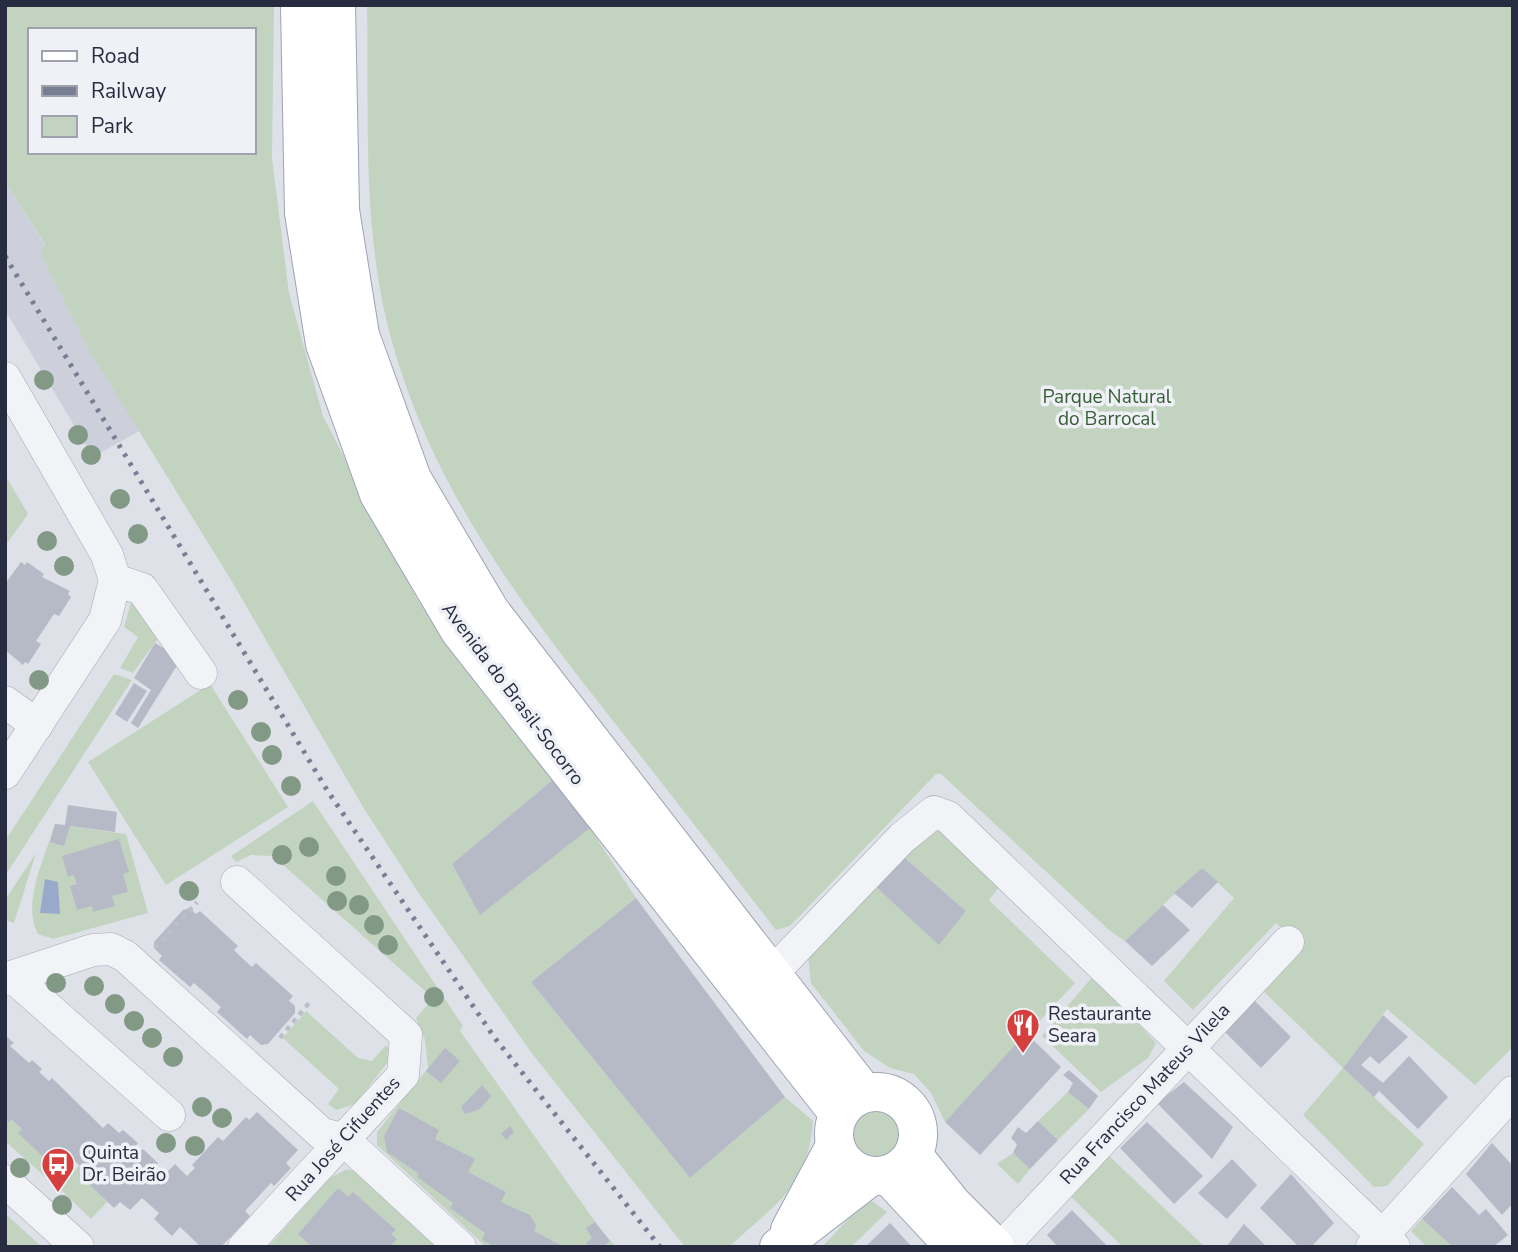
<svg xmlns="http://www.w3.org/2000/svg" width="1518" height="1252" font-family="'Nunito Sans',sans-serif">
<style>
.built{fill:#cdd0db}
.green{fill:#c2d4c0;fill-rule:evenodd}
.water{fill:#98a9cb}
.building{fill:#b6bac6}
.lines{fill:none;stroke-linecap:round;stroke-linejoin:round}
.minor-casing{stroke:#a4a7b3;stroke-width:33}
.major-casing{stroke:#9ea3b6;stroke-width:40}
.path{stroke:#bdbfc8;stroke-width:4.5;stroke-dasharray:5 5;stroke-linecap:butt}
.minor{stroke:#f2f3f7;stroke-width:32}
.major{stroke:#fff;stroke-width:38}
.rail{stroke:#787e94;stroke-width:5;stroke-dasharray:3.5 7;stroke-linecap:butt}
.tree{fill:#829985}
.labels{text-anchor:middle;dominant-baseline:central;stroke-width:7;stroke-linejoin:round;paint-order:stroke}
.park-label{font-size:19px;fill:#355e34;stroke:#eff1f7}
.street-label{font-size:19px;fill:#272c41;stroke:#eff1f7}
.poi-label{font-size:19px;fill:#272c41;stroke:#eff1f7;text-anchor:start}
</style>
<rect width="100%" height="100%" fill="#dfe1e9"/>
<path class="built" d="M5,181L45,246L141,430L93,457L5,310Z"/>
<g class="green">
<path d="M5,5H274L272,158L289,293L323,416L416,597L455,655L556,777L452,864L480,914L590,828L636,898L531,982L690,1178L785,1097L813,1121C809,1187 774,1205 729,1247H685L531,1052L418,892L363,807L231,580L89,350L40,253L45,245L5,181ZM30,30H254V152H30Z"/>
<path d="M367,5H1513V1047L1475,1085L1387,1009L1343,1068L1424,1144L1387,1186L1374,1187L1303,1115L1343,1068L1261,989L1302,946L1276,923L1193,1010L1164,981L1234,898L1202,868L1125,941L1110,931L941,774H936L790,926L776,930C721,859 666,788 610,717C510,590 418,468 383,305C363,207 369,105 367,5Z"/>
<path d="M5,475L28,514L5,546Z"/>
<path d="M132,599L161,634L133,673L120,668L138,637L124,627Z"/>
<path d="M114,674L132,680L5,876V841Z"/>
<path d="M210,684L288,807L166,885L88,762Z"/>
<path d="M313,801L463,1026L460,1031L601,1230L616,1247H486L377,1145V1132L428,1068L425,1040L416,1018L429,1003L426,992L273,856L251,855L236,862L231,856Z"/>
<path d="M55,824L126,834L148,913L53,939L38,934C21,903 46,855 55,824Z"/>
<path d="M932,829L947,834L1001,885L989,900L1075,983L945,1122L931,1093L914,1074L890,1068L864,1051L811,983L808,957L876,887L939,944L966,911L905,858Z"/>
<path d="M36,853L14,923L5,920V900Z"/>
<path d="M1094,975L1156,1043L1148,1058L1101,1092L1042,1036Z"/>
<path d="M306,1011L358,1058L372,1061L386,1045L390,1051L388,1062L355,1104L336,1110L328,1104L339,1089L283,1038Z"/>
<path d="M1068,1092L1089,1109L1058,1140L1038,1121Z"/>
<circle cx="878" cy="1133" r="25"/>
<path d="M5,1119L9,1122L12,1120L64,1168L52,1183L5,1141Z"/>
<path d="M1013,1153L1030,1169L1018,1184L997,1164Z"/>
<path d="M1107,1154L1205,1247H1123L1068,1194Z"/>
<path d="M79,1166L87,1173L83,1178L107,1202L91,1219L59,1188Z"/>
<path d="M347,1169L356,1172L439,1247H268L330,1178Z"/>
<path d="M868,1198L887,1212L851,1247H822Z"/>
<path d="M5,1214L9,1217L42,1247H5Z"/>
<path d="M1422,1219L1453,1247H1427L1411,1231Z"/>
</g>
<path class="water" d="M45,879L58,882L60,914L40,913Z"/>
<g class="building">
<path d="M21,562L25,565L27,562L44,574L42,577L70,591L68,594L71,597L59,616L54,614L36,641L41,644L28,664L25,662L23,665L5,650V584Z"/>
<path d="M155,643L181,659L138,728L131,723L151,690L134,678Z"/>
<path d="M134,683L147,691L127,722L115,714Z"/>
<path d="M556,777L590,828L480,915L452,864Z"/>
<path d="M68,805L117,812L115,832L70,826L64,846L50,842L55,824L65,825Z"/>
<path d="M119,839L129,872L123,874L128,892L112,896L115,906L93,912L92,906L77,910L70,886L77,884L74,875L68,877L62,856Z"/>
<path d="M905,858L966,911L939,945L876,887Z"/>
<path d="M1202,868L1218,882L1192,908L1174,893Z"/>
<path d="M636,898L785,1097L690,1178L531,982Z"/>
<path d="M1163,905L1190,930L1152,966L1125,941Z"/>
<path d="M190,908L196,914L200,911L238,946L234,950L242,958L252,967L256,963L293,996L289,1001L295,1006V1013L268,1044L261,1045L250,1035L247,1039L217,1012L221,1007L194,983L190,987L159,960L162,956L154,948V942L183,910Z"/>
<path d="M1254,1000L1291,1037L1261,1068L1225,1032Z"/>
<path d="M1383,1015L1408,1037L1379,1064L1370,1056L1361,1065L1383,1083L1409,1056L1448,1097L1418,1129L1379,1091L1374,1097L1343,1068Z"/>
<path d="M1026,1033L1061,1067L980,1155L945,1122Z"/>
<path d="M5,1035L14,1043L10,1046L29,1063L32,1060L42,1069L39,1072L49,1081L52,1078L103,1128L108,1123L119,1133L123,1130L138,1143L134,1148L139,1153L143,1149L158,1163L155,1167L164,1175L175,1164L187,1176L195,1168L192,1165L218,1137L223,1141L246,1117L249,1120L257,1112L298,1150L286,1163L291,1168L274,1186L271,1183L245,1211L250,1216L221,1247H201L180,1227L172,1236L154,1219L159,1213L142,1198L130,1210L120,1202L114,1208L82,1178L87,1173L73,1159L64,1168L57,1161L53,1166L18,1133L22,1129L12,1120L9,1122L5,1119Z"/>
<path d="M445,1048L460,1061L441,1083L426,1071Z"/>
<path d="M1069,1070L1098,1096L1089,1109L1068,1092L1073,1083L1063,1075Z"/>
<path d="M1184,1082L1233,1127L1212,1159L1157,1103Z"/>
<path d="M482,1085L491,1096L480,1109L465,1114L461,1107Z"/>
<path d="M399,1108L439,1130L435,1139L475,1159L468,1172L506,1192L501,1202L530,1215L536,1225L534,1231L564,1247H495L482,1240L485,1233L450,1208L453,1203L417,1177L419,1174L387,1152L384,1136Z"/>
<path d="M1038,1121L1058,1140L1030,1169L1013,1153L1017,1144L1011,1138L1018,1127L1026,1133Z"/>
<path d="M1147,1122L1203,1176L1174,1204L1120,1148Z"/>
<path d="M510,1126L514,1132L506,1140L501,1134Z"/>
<path d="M1492,1143L1513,1166V1203L1502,1215L1466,1174Z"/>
<path d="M1232,1159L1257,1185L1227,1219L1198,1193Z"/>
<path d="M1291,1174L1334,1223L1311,1247H1299L1260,1208Z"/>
<path d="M1452,1187L1479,1215L1486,1209L1508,1235L1493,1247H1453L1422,1219Z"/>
<path d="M338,1188L348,1197L353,1192L396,1230L391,1234L397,1239L390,1247H312L298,1234Z"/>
<path d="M1072,1210L1108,1247H1058L1047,1235Z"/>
<path d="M595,1222L610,1241L603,1247H590L586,1243L592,1238L586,1228Z"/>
<path d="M890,1223L912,1247H865Z"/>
<path d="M1244,1224L1267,1247H1226Z"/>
</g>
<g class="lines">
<defs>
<g id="minor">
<path d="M5,378L107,555L115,580L105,620L5,773"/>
<path d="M115,580L142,589L201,673"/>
<path d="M5,702L37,725"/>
<path d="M237,882L406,1035L403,1075L244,1247"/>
<path d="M13,977L169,1115"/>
<path d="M5,979L93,950L111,949L125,956L322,1134L343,1139L460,1247"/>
<path d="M756,990L902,838L934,812L948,817L1394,1247"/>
<path d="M5,1181L78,1247"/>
<path d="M1002,1247L1288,942"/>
<path d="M1372,1247L1513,1092"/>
</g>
<g id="major">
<path d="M300,5L304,213L325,344L379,494L460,631L839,1114"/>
<path d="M336,5L340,210L360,335L412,479L490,611L864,1093"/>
<circle cx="876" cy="1134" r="42"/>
<path d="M913,1155L953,1205L995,1247"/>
<path d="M888,1175L955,1247"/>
<path d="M790,1230L835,1146"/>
<path d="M779,1247L871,1176"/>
</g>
</defs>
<use href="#minor" class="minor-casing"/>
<use href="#major" class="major-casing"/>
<g class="path">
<path d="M155,948L197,902"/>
<path d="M280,1038L309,1003"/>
</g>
<use href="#minor" class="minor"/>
<use href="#major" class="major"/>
<path class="rail" d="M5,256L327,790L494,1037L660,1247"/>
</g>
<g class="tree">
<circle cx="44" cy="380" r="10"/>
<circle cx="78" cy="435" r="10"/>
<circle cx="91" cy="455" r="10"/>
<circle cx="120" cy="499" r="10"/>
<circle cx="138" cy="534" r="10"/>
<circle cx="47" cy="541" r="10"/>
<circle cx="64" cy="566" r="10"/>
<circle cx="39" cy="680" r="10"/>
<circle cx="238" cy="700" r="10"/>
<circle cx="261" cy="732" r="10"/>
<circle cx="272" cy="755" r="10"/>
<circle cx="291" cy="786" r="10"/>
<circle cx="309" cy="847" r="10"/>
<circle cx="282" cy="855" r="10"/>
<circle cx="336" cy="876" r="10"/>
<circle cx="189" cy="891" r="10"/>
<circle cx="337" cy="901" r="10"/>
<circle cx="359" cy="905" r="10"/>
<circle cx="374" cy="925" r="10"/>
<circle cx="388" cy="945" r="10"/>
<circle cx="56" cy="983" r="10"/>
<circle cx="94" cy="986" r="10"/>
<circle cx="434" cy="997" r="10"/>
<circle cx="115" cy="1004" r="10"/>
<circle cx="134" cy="1021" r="10"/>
<circle cx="152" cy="1038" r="10"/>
<circle cx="173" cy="1057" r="10"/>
<circle cx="202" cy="1107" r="10"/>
<circle cx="222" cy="1118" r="10"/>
<circle cx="166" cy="1143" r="10"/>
<circle cx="195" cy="1146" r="10"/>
<circle cx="20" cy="1168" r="10"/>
<circle cx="62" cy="1205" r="10"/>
</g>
<defs>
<symbol id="restaurant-pin" viewBox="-11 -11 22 30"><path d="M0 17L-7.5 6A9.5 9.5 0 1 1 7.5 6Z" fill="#d53f3d" stroke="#eff1f7"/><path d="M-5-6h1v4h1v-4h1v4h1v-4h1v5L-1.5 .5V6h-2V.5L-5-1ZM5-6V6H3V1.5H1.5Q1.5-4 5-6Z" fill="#fff"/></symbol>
<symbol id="bus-pin" viewBox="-11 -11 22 30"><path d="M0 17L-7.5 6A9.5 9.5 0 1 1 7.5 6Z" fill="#d53f3d" stroke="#eff1f7"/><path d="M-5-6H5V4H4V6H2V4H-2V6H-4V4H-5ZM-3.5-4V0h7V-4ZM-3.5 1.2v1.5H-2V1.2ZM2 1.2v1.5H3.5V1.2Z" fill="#fff"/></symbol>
</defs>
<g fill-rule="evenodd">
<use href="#restaurant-pin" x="1004" y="1006" width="38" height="52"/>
<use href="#bus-pin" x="39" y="1145" width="38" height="52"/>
</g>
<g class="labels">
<g class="park-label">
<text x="1107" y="397">Parque Natural<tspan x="1107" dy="22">do Barrocal</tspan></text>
</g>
<g class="street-label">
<text transform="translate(513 694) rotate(53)">Avenida do Brasil-Socorro</text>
<text transform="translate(1145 1094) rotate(-47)">Rua Francisco Mateus Vilela</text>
<text transform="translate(343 1139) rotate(-48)">Rua José Cifuentes</text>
</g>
<g class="poi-label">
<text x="1048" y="1014">Restaurante<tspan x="1048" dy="22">Seara</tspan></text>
<text x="82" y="1153">Quinta<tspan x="82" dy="22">Dr. Beirão</tspan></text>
</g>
</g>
<rect width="1518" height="1252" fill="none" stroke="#272c41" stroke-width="14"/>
<rect x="28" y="28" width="228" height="126" fill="#eff1f7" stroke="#9fa2ae" stroke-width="2"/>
<rect x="42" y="51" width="35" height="10" fill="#ffffff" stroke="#9fa2ae" stroke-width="2"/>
<text x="91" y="63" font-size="21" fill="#272c41">Road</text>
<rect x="42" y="86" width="35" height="10" fill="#787e94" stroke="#9fa2ae" stroke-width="2"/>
<text x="91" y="98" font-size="21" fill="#272c41">Railway</text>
<rect x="42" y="116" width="35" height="21" fill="#c2d4c0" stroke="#9fa2ae" stroke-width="2"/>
<text x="91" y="133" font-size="21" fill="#272c41">Park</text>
</svg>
